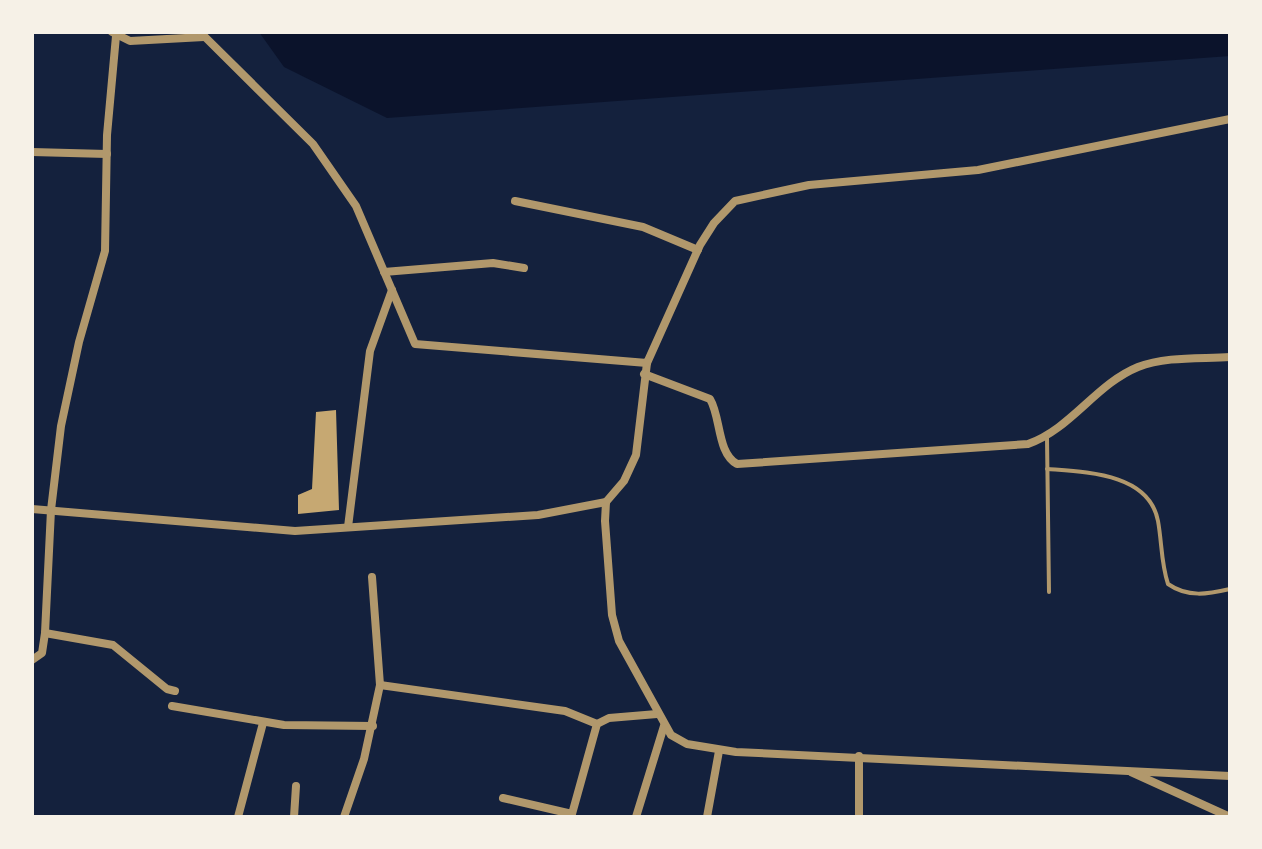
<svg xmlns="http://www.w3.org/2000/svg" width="1262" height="849" font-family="Lato,sans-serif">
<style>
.water{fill:#0b132b}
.building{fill:#c6a872}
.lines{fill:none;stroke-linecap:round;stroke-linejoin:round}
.service{stroke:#b1986c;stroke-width:4}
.minor{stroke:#b1986c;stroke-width:8}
</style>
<rect width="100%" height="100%" fill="#14213d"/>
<path class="water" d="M259,32H1230V56L387,118L284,67Z"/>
<path class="building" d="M336,410L339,510L298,514V495L312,489L316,412Z"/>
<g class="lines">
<g class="service">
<path d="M1047,438L1049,592"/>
<path d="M1047,469C1086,472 1149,473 1158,521C1162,543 1161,563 1168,584C1188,598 1208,594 1230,589"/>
</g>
<g class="minor">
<path d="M112,32L130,41L204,37"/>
<path d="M200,32L313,144L356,206L415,344L647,363L700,245L714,223L735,201L809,185L978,170L1230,119"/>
<path d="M32,152L107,154"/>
<path d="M515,201L643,227L698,250"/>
<path d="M384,272L493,263L524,268"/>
<path d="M647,363L636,455L624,481L606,502L605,521L612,615L619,641L671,735L687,744L736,752L1230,776"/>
<path d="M644,374L710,399C721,417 717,453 737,464L1028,444C1071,429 1096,384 1138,367C1166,356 1201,359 1230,357"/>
<path d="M32,509L295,531L538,515L606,502"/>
<path d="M348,527L370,351L392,290"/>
<path d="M45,633L113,645L167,689L175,691"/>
<path d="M32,660L42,653L45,633L51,510L61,426L79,342L105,251L107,135L116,36"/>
<path d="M380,685L565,711L597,724"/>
<path d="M172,706L284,725L373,726"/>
<path d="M859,756V817"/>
<path d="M1131,772L1230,817"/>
<path d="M503,798L572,814L597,724L609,718L657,714"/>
<path d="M238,817L263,723"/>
<path d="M294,817L296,786"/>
<path d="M344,817L364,759L380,685L372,577"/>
<path d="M636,817L664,726"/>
<path d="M707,817L719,751"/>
</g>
</g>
<rect width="1262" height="849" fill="none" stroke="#f6f1e7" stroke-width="68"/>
</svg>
